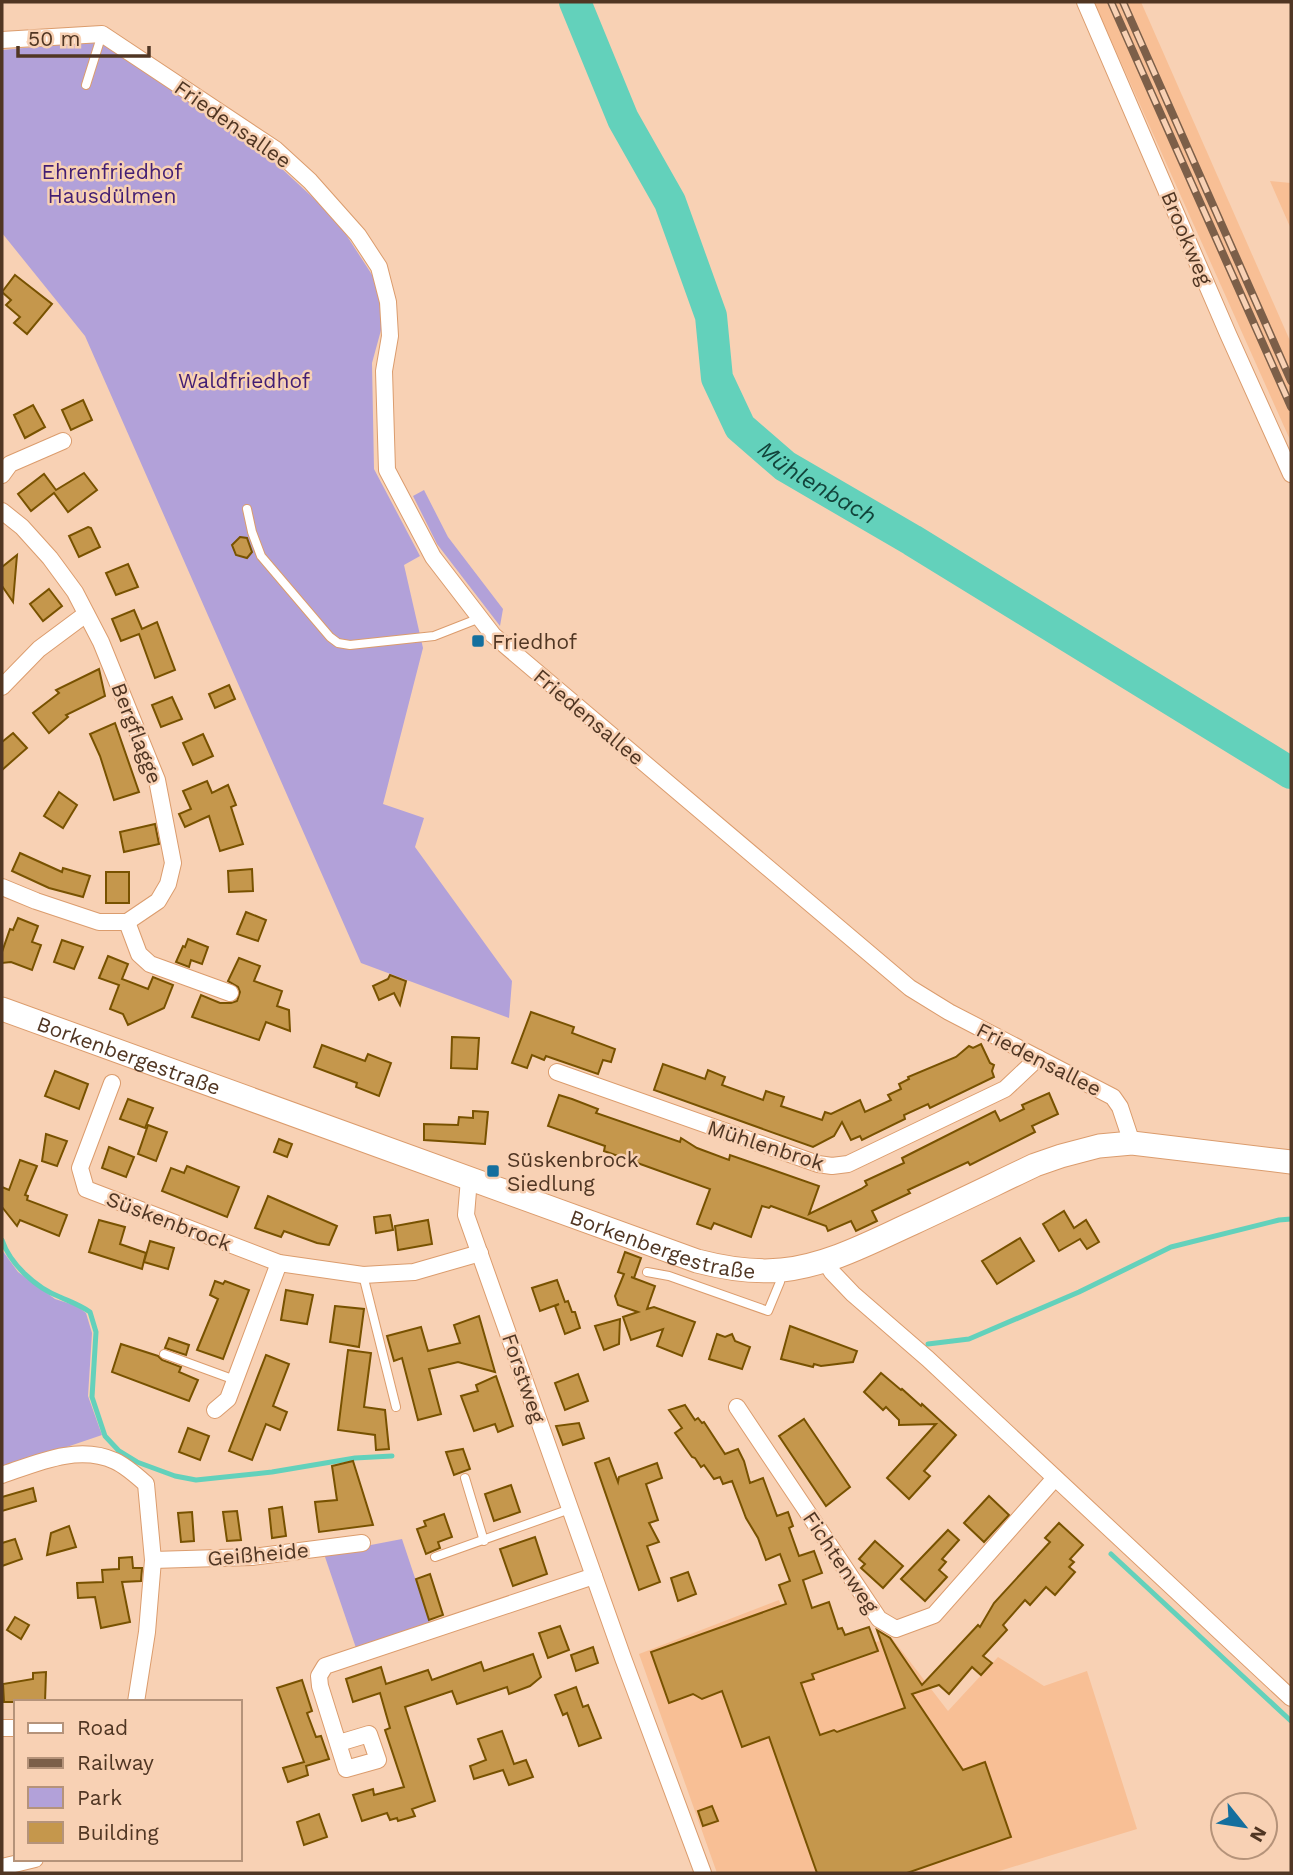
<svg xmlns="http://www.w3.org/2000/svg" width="1293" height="1875" font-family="'Work Sans',sans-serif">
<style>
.built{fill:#f8bf95}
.green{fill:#b2a1d9}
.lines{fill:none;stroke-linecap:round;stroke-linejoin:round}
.stream{stroke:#63d1bb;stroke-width:5}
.river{stroke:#63d1bb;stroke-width:32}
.building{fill:#c5974c;stroke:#785200;stroke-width:2}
.lane-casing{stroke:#db9c6d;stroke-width:10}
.street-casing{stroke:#db9c6d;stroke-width:18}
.secondary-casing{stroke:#db9c6d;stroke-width:25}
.lane{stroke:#fff;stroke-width:8}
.street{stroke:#fff;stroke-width:16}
.secondary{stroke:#fff;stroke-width:23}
.rail-casing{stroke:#7c5f49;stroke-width:8}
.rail{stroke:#f8d1b4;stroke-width:5;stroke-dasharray:16;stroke-linecap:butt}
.poi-dot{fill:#146f9e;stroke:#f8d1b4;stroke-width:2.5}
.labels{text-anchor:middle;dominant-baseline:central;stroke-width:5;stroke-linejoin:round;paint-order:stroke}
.street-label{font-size:21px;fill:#503623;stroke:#f8d1b4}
.park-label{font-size:21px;fill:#421e73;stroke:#f8d1b4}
.poi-label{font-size:21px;fill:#503623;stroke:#f8d1b4;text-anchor:start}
.water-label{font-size:23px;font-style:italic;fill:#12443b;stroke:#f8d1b4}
</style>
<rect width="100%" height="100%" fill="#f8d1b4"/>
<g class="built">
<path d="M1094,2H1141L1291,343V442Z"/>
<path d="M1270,181L1291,183V229Z"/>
<path d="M779,1600L790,1629L813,1664L891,1637L948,1711L998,1657L1044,1686L1087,1671L1137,1829L993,1873H717L639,1654Z"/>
</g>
<g class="green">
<path d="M99,41L267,155L336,219L389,301L372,363L374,469L420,556L404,565L423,648L383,804L424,818L415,847L512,981L509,1018L361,963L85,336L2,233V50Z"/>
<path d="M424,490L448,537L503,609L500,626L437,544L413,496Z"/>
<path d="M2,1250L18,1272L55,1299L77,1306L86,1313L92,1333L88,1396L102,1435L2,1469Z"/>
<path d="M402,1539L430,1623L356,1648L324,1554Z"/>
</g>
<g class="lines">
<g class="stream">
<path d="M2,1240C10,1264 36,1288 60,1297C71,1302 80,1305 90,1312L96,1332L92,1397L105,1436L119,1451L137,1462L175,1476L196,1480L272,1472L355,1458L392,1456"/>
<path d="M928,1344L969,1339L1079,1292L1171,1247L1279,1220L1291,1219"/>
<path d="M1111,1554L1291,1721"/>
</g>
<path class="river" id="s1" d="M575,2L623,119L670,202L711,316L717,378L740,427L785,466L912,540L1291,773"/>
</g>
<g class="building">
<path d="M15,275L52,304L27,334L14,323L20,317L6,305L11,300L2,292Z"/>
<path d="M83,400L92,420L71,430L62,410Z"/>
<path d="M33,405L45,427L25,438L14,415Z"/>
<path d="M84,473L97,490L68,512L54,493L31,511L18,494L44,474L56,490Z"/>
<path d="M88,527L91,528L100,547L79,557L69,536Z"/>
<path d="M240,537L247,538L252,552L247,558L236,555L232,545Z"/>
<path d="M17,555L13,602L2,586V567Z"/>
<path d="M128,564L138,587L116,595L106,573Z"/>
<path d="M49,589L62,606L43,621L30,604Z"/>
<path d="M134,610L142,629L157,622L175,670L155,678L139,634L121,641L112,619Z"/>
<path d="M99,669L105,696L66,715L68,717L49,733L33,713L59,693L56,690Z"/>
<path d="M229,685L235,699L215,708L209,694Z"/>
<path d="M172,697L182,719L161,727L152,705Z"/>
<path d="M115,723L139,792L114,800L100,756L90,734Z"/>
<path d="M13,733L27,748L2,770V742Z"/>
<path d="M203,734L213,756L193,765L183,743Z"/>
<path d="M207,781L212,793L228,785L236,805L231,807L243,844L220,851L209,816L185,827L179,814L191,809L183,791Z"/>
<path d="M59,792L77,805L63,828L44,816Z"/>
<path d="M155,824L159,844L124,852L120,832Z"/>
<path d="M20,853L62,872L63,868L90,876L83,897L49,888L12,871Z"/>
<path d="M252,869L253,891L229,892L228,871Z"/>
<rect x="106" y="872" width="23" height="31"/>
<path d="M246,912L266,920L258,941L237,934Z"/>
<path d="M18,918L38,926L32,942L41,945L32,970L11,962L2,963V952L10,929L13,930Z"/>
<path d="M188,939L208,947L202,964L191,960L189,967L176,962L183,946L185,947Z"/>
<path d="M62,940L83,947L74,969L54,962Z"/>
<path d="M108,956L128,964L122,979L148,989L153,977L173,985L164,1008L128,1025L123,1014L110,1009L119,985L99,978Z"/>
<path d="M239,958L260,966L254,981L282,991L277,1006L289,1010L290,1031L266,1022L259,1040L192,1017L201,995L220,1003H231L237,1001L240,992L238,987L228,981Z"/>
<path d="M390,975L406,981L400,1005L394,993L379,1000L373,986L388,979Z"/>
<path d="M531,1012L574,1027L572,1033L615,1049L611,1062L603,1060L598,1074L546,1056L544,1060L532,1055L527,1068L512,1063Z"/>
<path d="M452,1037L479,1038L477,1069L451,1068Z"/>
<path d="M981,1044L990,1063L994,1065L992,1071L994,1077L930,1108L928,1104L904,1115L905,1119L862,1140L860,1136L851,1140L842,1122L834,1136L813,1147L654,1090L663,1064L705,1079L708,1070L725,1077L722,1085L763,1100L766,1091L784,1097L781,1106L822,1120L825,1112L831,1114L860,1100L865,1112L891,1100L888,1095L901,1089L899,1084L909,1079L908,1077L956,1057L969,1046L973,1048Z"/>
<path d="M322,1045L365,1061L368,1054L391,1063L379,1096L356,1087L357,1083L314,1067Z"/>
<path d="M55,1071L88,1084L79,1109L45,1096Z"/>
<path d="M1049,1093L1058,1114L1032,1126L1035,1132L970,1165L968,1162L908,1190L910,1193L872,1211L877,1221L856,1231L851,1221L828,1231L826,1226L771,1206L769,1208L762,1206L751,1237L714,1223L711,1229L697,1224L710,1189L604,1151L605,1146L548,1126L559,1095L572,1099L598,1109L596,1113L680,1142L681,1138L697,1148L729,1160L730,1155L819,1186L809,1214L861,1189L867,1185L865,1181L904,1163L902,1158L912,1153L995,1111L1000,1121L1024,1109L1022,1105Z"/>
<path d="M128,1099L153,1108L145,1128L120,1119Z"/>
<path d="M473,1111L488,1112L485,1144L424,1140V1124L458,1125L459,1117L473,1118Z"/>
<path d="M148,1125L167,1132L156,1161L138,1154Z"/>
<path d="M46,1134L67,1141L57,1166L42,1161Z"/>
<path d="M279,1139L292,1144L287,1157L274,1152Z"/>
<path d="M109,1147L134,1157L126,1177L102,1168Z"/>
<path d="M20,1160L37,1166L25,1195L28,1196L27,1200L67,1215L59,1236L20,1220L17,1226L2,1207V1187L9,1190Z"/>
<path d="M187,1166L239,1187L227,1217L162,1191L171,1168L184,1173Z"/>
<path d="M268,1196L337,1226L329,1245L317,1243L284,1231L281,1237L255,1228Z"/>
<path d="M1064,1211L1074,1228L1086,1220L1099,1242L1087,1249L1080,1239L1059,1251L1043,1224Z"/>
<path d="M390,1215L393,1230L376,1233L374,1217Z"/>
<path d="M99,1220L125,1227L120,1244L146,1253L142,1269L89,1252Z"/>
<path d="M428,1220L432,1244L398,1250L395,1226Z"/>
<path d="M1020,1238L1034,1261L997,1284L982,1261Z"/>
<path d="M150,1241L174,1248L168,1269L144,1262Z"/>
<path d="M625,1252L641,1258L634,1278L631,1277L655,1286L647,1309L654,1307L695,1322L682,1356L657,1346L663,1329L631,1340L623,1317L638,1312L618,1305L615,1296L624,1274L618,1272Z"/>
<path d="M557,1280L565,1302L568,1301L572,1312H575L580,1328L565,1334L555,1306L559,1304L540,1311L532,1288Z"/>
<path d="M215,1281L223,1284L225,1281L249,1290L223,1359L197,1350L218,1299L210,1295Z"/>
<path d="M286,1290L313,1295L307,1324L281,1320Z"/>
<path d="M335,1306L364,1309L359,1347L330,1342Z"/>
<path d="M479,1316L495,1372L458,1362L429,1369L441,1414L418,1420L402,1358L394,1361L387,1336L421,1327L428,1351L460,1343L454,1325Z"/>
<path d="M620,1319L619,1344L604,1350L595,1326Z"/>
<path d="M790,1326L857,1351L853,1362L821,1366L814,1364L813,1367L781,1359Z"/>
<path d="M717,1334L725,1337L732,1334L735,1341L750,1347L742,1369L709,1359Z"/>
<path d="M169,1338L189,1345L186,1355L165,1348Z"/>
<path d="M121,1344L158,1356L162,1360L181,1367L179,1372L198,1380L189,1401L112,1372Z"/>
<path d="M348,1350L371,1353L364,1407L385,1410L389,1449L376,1450L375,1435L338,1430Z"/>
<path d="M266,1355L289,1364L273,1406L287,1412L280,1430L266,1424L252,1460L229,1451Z"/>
<path d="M881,1373L901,1390L902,1389L921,1406L922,1404L956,1435L924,1471L930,1476L909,1499L887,1478L936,1424L899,1425V1420L886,1407L883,1410L864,1392Z"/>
<path d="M578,1374L588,1401L565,1410L555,1383Z"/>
<path d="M496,1376L513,1426L498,1432L495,1424L474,1431L461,1396L478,1391L476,1385Z"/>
<path d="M685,1405L695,1420L698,1418L702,1423L704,1422L725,1454L738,1449L744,1461L750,1483L763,1478L777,1516L788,1512L793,1526L789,1528L799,1556L814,1551L822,1573L803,1580L812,1608L829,1602L838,1629L842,1628L845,1635L869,1627L878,1651L812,1674L814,1679L801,1683L820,1735L834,1730L837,1732L905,1708L877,1630L890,1638L922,1685L978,1625L980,1627L994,1603L1050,1542L1045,1538L1059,1523L1083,1545L1070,1559L1074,1562L1069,1567L1075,1572L1055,1595L1046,1587L1030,1605L1025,1600L1003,1625L1007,1630L983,1656L992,1663L981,1675L972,1667L949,1694L939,1685L912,1694L963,1770L985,1762L1011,1837L907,1873H817L769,1737L742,1747L722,1691L702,1699L693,1694L669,1703L651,1652L786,1604L779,1585L790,1581L780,1554L766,1560L758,1538L746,1518L732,1481L723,1484L720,1477L714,1479L704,1465L701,1467L695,1458L692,1457L675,1433L682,1428L669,1410Z"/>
<path d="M804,1419L850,1487L826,1506L779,1436Z"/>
<path d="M579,1423L584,1438L563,1445L556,1426Z"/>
<path d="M188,1428L209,1436L200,1460L179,1452Z"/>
<path d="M463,1449L470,1469L454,1475L446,1452Z"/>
<path d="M609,1458L618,1482L619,1477L657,1463L662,1478L646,1484L658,1520L649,1523L659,1542L647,1546L660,1582L639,1590L595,1463Z"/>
<path d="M353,1461L373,1525L319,1532L315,1502L337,1500L332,1466Z"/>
<path d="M511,1485L520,1512L494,1521L485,1494Z"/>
<path d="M33,1488L36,1501L2,1511V1497Z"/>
<path d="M989,1496L1009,1515L984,1542L964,1523Z"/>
<path d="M282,1507L286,1536L272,1538L269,1509Z"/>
<path d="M237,1511L241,1540L227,1541L223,1512Z"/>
<path d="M192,1512L194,1541L181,1542L178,1513Z"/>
<path d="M444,1514L452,1537L438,1542L440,1548L426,1554L417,1529L426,1526L424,1521Z"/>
<path d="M69,1526L76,1547L47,1555L51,1533Z"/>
<path d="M948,1530L959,1540L942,1559L946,1562L939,1570L947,1577L925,1601L901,1579Z"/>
<path d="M535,1537L547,1574L513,1586L500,1549Z"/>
<path d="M15,1539L22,1559L2,1566V1543Z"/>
<path d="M875,1541L903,1566L883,1588L861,1568L865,1564L859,1559Z"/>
<path d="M132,1557L133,1568H142L141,1581L122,1582L130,1622L101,1628L95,1597L78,1598L77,1583L103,1582L102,1570L119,1569V1558Z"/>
<path d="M688,1572L696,1594L678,1601L671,1578Z"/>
<path d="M430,1574L443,1615L429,1620L416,1579Z"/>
<path d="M15,1617L29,1625L21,1639L7,1630Z"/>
<path d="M560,1626L569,1650L548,1658L539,1633Z"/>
<path d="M593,1647L598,1663L576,1671L571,1655Z"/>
<path d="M533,1654L541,1677L530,1686L509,1694L507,1687L457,1704L452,1691L405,1707L435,1801L412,1809L415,1816L398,1821L397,1818L390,1820L387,1813L362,1821L353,1795L373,1789L374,1795L404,1787L385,1730L390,1728L380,1693L353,1702L346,1679L381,1667L386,1684L428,1670L432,1680L481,1662L484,1671Z"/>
<path d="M46,1672L45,1702H4L3,1684L33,1679V1673Z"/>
<path d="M302,1680L312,1711L307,1713L316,1737L321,1736L329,1759L306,1766L308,1775L288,1782L283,1768L304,1762L277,1688Z"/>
<path d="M576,1687L583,1707L588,1705L601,1738L579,1746L567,1713L563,1715L555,1695Z"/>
<path d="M502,1731L514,1764L526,1760L533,1777L509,1785L503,1770L474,1779L470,1766L486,1760L478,1739Z"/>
<path d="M712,1806L718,1821L703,1826L698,1811Z"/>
<path d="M319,1814L327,1837L304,1845L297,1822Z"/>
</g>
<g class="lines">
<defs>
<g id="lane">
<path d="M86,85L102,34"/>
<path d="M247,509L252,532L261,556L330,637L338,643L350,645L434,636L480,618"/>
<path d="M647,1272L669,1276L768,1311L780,1282L781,1273"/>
<path d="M363,1275L396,1407"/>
<path d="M164,1354L235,1380"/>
<path d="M465,1478L484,1541"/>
<path d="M435,1557L570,1509"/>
</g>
<g id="street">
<path d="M1085,2L1228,334L1291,474"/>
<path d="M2,40L102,34L275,149L310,181L358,235L379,267L388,302L390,336L384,371L387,470L433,557L493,635L910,988L949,1012L1113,1097L1120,1107L1132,1143"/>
<path d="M2,475L10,464L63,441"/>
<path d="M2,511L22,527L50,558L75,592L101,642L157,780L173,863L168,884L158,901L127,922H99L36,901L2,887"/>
<path d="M2,687L39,649L86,614"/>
<path d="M127,922L139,954L150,964L230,993"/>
<path d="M557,1072L818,1164L832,1166L848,1164L1005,1089L1038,1058"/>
<path d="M112,1083L80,1168L86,1189L279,1263L363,1275L414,1272L480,1253"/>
<path d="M469,1179L466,1215L623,1658L703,1873"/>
<path d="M825,1261L832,1272L853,1294L928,1359L1291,1698"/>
<path d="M737,1407L879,1619L896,1629L934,1615L1055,1478"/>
<path d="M215,1410L228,1399L279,1263"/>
<path d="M2,1475C37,1463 78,1444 115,1461C126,1466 137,1476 146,1484L153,1560L147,1632L136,1702"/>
<path d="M153,1560L252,1557L362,1543"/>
<path d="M2,1728H16"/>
<path d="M339,1743L369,1734L378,1760L346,1769L320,1686L319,1676L325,1666L594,1576"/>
<path d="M2,1867L35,1859"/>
</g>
<g id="secondary">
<path id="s2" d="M2,1009L697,1261C724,1268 754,1273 782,1270C829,1265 871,1242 913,1223C954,1204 995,1184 1035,1165L1061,1156L1099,1146L1132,1143L1291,1162"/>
</g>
</defs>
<use href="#lane" class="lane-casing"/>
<use href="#street" class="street-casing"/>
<use href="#secondary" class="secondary-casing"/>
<use href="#lane" class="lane"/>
<use href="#street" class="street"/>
<use href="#secondary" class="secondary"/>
<defs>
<g id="rail">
<path d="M1111,2L1291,407"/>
<path d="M1123,2L1291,381"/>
</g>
</defs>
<use href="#rail" class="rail-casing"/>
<use href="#rail" class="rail"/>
</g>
<g class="poi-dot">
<rect x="471" y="634" width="14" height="14" rx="3.5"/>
<rect x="486" y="1164" width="14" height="14" rx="3.5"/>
</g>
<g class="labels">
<g class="street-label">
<text transform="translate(233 124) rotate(35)">Friedensallee</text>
<text transform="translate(1187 238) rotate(67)">Brookweg</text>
<text transform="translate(589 717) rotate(40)">Friedensallee</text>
<text transform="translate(137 733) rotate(69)">Bergflagge</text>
<text stroke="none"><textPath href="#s2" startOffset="135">Borkenbergestraße</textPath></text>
<text transform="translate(1039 1059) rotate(27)">Friedensallee</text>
<text transform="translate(766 1145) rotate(18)">Mühlenbrok</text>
<text transform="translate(169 1221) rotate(21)">Süskenbrock</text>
<text stroke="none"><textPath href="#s2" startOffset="702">Borkenbergestraße</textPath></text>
<text transform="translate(524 1378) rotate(71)">Forstweg</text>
<text transform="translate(258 1554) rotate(-5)">Geißheide</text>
<text transform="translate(841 1562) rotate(56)">Fichtenweg</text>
</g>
<g class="park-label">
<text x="112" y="171">Ehrenfriedhof<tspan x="112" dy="24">Hausdülmen</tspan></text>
<text x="244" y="380">Waldfriedhof</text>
</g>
<g class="poi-label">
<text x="492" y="641">Friedhof</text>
<text x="507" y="1159">Süskenbrock<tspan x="507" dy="24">Siedlung</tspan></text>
</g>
<g class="water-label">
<text stroke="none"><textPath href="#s1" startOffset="555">Mühlenbach</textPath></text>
</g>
</g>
<rect width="1293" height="1875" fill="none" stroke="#503623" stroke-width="7"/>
<rect x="14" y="1700" width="228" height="161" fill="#f8d1b4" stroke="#b5937a" stroke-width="2"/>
<rect x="28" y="1723" width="35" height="10" fill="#ffffff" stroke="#b5937a" stroke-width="2"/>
<text x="77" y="1735" font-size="21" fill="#503623">Road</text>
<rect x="28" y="1758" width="35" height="10" fill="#7c5f49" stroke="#b5937a" stroke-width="2"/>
<text x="77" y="1770" font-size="21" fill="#503623">Railway</text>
<rect x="28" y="1787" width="35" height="21" fill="#b2a1d9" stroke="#b5937a" stroke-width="2"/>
<text x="77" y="1805" font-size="21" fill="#503623">Park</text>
<rect x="28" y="1822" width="35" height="21" fill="#c5974c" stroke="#b5937a" stroke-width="2"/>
<text x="77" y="1840" font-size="21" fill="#503623">Building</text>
<g transform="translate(1244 1826) rotate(120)"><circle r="33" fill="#f8d1b4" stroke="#b5937a" stroke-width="2"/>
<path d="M0-5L12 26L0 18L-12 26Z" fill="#146f9e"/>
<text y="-10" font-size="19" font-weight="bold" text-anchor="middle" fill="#503623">N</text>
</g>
<path d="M18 46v10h131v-10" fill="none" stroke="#503623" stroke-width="3.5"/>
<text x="28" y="46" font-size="21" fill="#503623" stroke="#f8d1b4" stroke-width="5" paint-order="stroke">50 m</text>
</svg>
